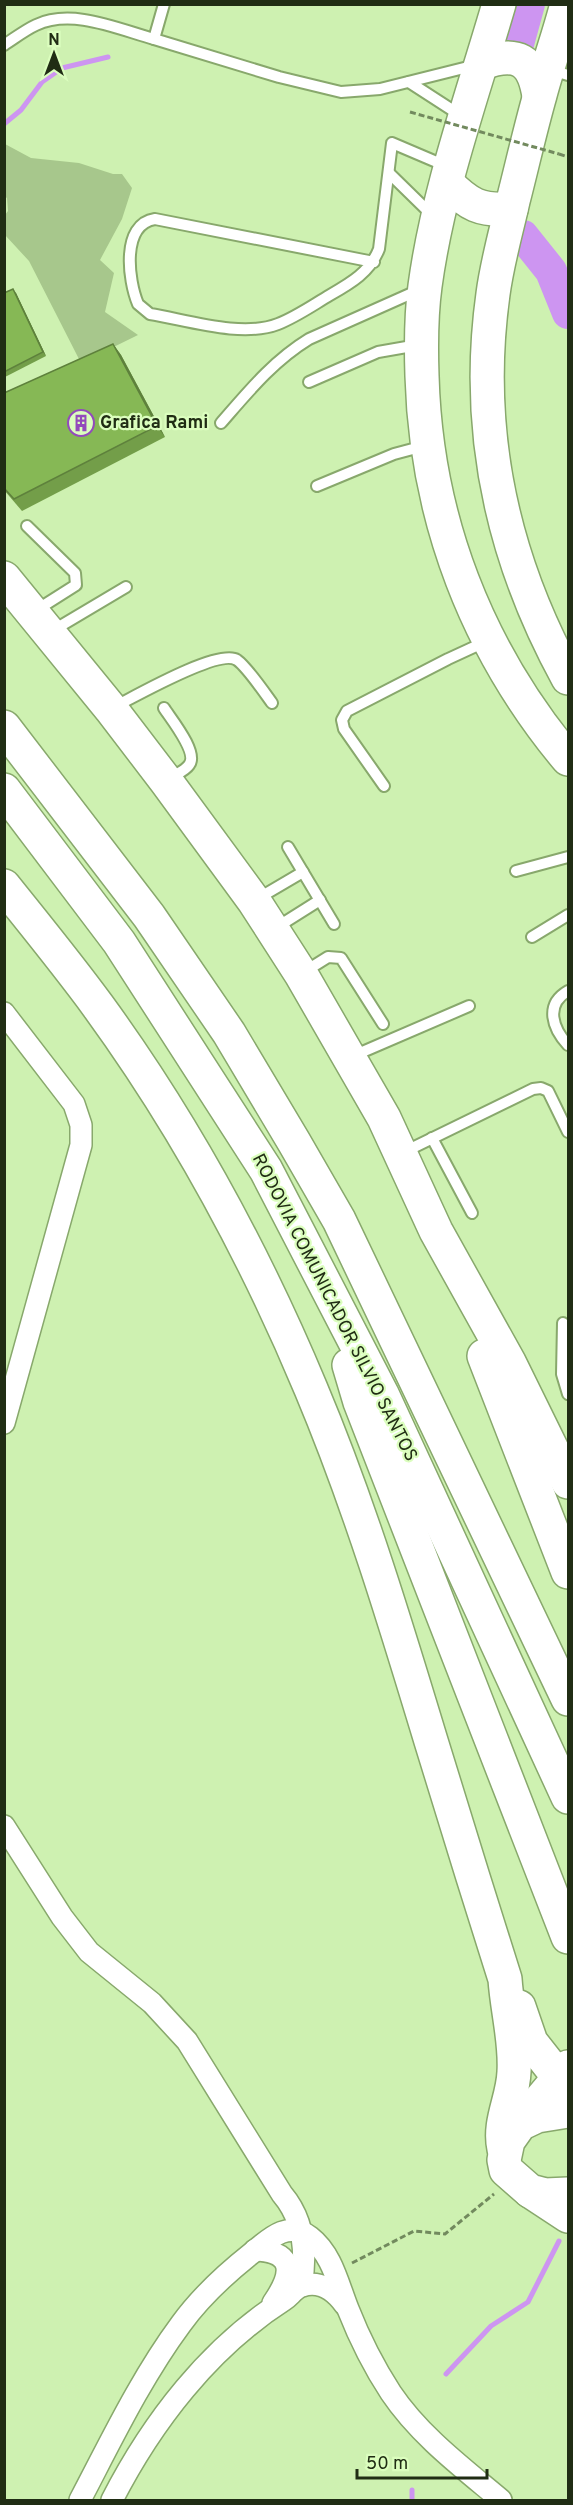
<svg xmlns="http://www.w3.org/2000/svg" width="573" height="2505" font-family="Overpass,sans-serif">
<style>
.green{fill:#a7c78c}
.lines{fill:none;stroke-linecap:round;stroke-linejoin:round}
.stream{stroke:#cd95f1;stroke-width:5}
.river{stroke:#cd95f1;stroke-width:32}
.service-casing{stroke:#88a86c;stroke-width:14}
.minor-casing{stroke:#88a86c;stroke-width:24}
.primary-casing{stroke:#88a86c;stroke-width:36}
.trunk-casing{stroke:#88a86c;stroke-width:36}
.motorway-casing{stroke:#88a86c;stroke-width:36}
.path{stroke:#728a5e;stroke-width:3;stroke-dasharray:6 3;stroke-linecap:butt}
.service{stroke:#fff;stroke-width:10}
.minor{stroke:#fff;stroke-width:21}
.primary{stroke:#fff;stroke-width:33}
.trunk{stroke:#fff;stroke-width:33}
.motorway{stroke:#fff;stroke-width:33}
.path-bridge{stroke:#728a5e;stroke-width:3;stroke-dasharray:6 3;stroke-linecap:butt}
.wall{fill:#739e49}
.shaded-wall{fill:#5e813c}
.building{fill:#86b855;stroke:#5e813c;stroke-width:1.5}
.labels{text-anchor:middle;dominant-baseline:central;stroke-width:4.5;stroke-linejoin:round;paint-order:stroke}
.poi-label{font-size:18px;font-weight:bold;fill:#202d14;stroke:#dbfebe;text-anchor:start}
.street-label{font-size:18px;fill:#202d14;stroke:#dbfebe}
</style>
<rect width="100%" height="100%" fill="#cef1b1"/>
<path class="green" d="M5,144L31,158L79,163L113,174H122L132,188L122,219L100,260L114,273L105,312L138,335L81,363L29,261L5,235V215L8,211L7,198L4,196Z"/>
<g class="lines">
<g class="stream">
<path d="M4,124L21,110L42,82L62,68L108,57"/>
<path d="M446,2374L491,2326L528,2302L559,2241"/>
<path d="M412,2500V2490"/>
</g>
<g class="river">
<path d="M518,44L529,4"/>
<path d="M523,236L551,271L568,313"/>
</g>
<defs>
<g id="service">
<path d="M164,4L154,39L279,77L341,92L380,89L476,65"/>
<path d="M4,45C15,38 25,30 36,25C72,8 118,29 154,39"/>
<path d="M551,70L568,75"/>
<path d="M409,82L460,115"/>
<path d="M389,173L433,216"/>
<path d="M374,262L155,219C121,224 128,280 138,304L150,314C187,320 242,338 278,324C296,317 313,305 330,295C351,283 370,272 379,249L392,143L446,166"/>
<path d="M309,382L378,352L418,345"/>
<path d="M221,423C248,392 273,361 309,339L419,290"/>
<path d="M317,486L394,454L424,446"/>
<path d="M27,526L75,573L76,585L35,611"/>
<path d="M52,631L126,587"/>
<path d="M114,707C134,697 219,648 237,660C247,667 264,692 272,703"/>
<path d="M164,708C171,719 199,753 189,765C185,771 174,775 169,779"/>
<path d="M384,786L344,729L342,720L347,711L448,659L487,641"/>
<path d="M288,847L334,924"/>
<path d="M516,871L568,857"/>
<path d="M257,899L303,872"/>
<path d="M274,929L320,900"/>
<path d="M532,937L568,915"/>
<path d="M304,972L328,957L341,958L383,1024"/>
<path d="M568,991C544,1005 553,1029 568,1045"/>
<path d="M353,1056L469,1006"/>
<path d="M432,1138L472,1213"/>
<path d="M402,1153L533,1089L541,1088L548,1091L568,1132"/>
<path d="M563,1323L562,1374L568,1394"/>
</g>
<g id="minor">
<path d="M4,1013L74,1104L81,1125V1145L4,1423"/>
<path d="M4,1826L62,1917L89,1952L152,2003L187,2041L282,2194C304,2220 307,2253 301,2286"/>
<path d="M255,2250C297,2252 292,2275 273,2303"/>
<path d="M80,2500C111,2441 141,2378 181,2324C199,2299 228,2272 252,2253C269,2239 288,2220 310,2237C332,2254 338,2284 348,2309C359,2337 374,2367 391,2393C420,2436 463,2468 501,2500"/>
<path d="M112,2500C152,2422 209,2348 284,2300C290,2296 295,2288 302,2286C320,2280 335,2291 345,2305"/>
</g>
<g id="primary">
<path d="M499,4C472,97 438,190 425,286C421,315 421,346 422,376C426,519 477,650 568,759"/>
<path d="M567,4C559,35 548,65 540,95C530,130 522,166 513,201C506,232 497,263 493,294C474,430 502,558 568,678"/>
<path d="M482,63C517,51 533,59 539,96"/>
<path d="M447,183C469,205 480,211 511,209"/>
</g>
<g id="trunk">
<path d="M4,578L111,709L166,781L254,901L301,974L384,1118L436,1231L509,1362L568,1482"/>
<path d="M4,886C36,926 68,965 98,1006C184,1124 255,1255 311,1389C359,1503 395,1622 431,1741C455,1820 480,1900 505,1979C507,2010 516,2041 514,2072C513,2099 498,2122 504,2149"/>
<path d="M484,1356L568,1572"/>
<path d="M519,2007L531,2042L568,2089"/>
<path d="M568,2111L537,2116L520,2124L508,2141L504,2160L506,2170L530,2191L545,2195L568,2194"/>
</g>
<g id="motorway">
<path d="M4,727L149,916L229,1033L294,1142L339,1220L568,1699"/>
<path d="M4,790L119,942L266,1170L382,1394L568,1797"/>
<path d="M349,1365L360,1402L568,1937"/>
<path d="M520,2124L568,2067"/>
<path d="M530,2191L568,2216"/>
</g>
</defs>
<use href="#service" class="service-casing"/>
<use href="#minor" class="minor-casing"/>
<use href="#primary" class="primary-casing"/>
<use href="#trunk" class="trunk-casing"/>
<use href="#motorway" class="motorway-casing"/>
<g class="path">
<path d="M559,154L568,157"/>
<path d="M352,2263L414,2231L445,2234L494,2194"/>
</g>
<use href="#service" class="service"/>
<use href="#minor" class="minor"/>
<use href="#primary" class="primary"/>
<use href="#trunk" class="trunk"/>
<use href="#motorway" class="motorway"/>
<path class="path-bridge" d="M410,112L559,154"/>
</g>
<g class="wall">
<path d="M4,293H16L46,356L5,377Z"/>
<path d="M113,344L121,355L165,437L22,511L4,490V393Z"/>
</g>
<g class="shaded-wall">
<path d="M13,289L16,293L46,356L43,352Z"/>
<path d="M113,344L121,355L165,437L157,426Z"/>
</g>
<g class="building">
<path d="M13,289L43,352L4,372V293Z"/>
<path d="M113,344L157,426L14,499L4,488V393Z"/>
</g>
<defs>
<symbol id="building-ring" viewBox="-11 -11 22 22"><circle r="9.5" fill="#dbfebe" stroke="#934abc" stroke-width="1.5"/><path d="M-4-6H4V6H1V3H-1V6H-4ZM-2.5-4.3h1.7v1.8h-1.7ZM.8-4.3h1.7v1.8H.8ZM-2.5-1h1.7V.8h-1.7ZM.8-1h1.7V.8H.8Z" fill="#934abc"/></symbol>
</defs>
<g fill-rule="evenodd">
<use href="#building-ring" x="66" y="408" width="30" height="30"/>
</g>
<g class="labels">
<g class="poi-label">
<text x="100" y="423">Grafica Rami</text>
</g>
<g class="street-label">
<text transform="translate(334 1308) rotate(63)">RODOVIA COMUNICADOR SILVIO SANTOS</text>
</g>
</g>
<rect width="573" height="2505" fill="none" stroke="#202d14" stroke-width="12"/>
<g transform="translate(54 54)" stroke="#dbfebe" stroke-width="4.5" paint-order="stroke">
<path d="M0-4.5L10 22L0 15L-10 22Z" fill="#202d14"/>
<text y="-9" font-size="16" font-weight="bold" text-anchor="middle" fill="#202d14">N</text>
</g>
<path d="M357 2469v9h130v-9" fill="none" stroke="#202d14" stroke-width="3"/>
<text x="366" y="2469" font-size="18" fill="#202d14" stroke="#dbfebe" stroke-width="4.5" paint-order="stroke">50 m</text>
</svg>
